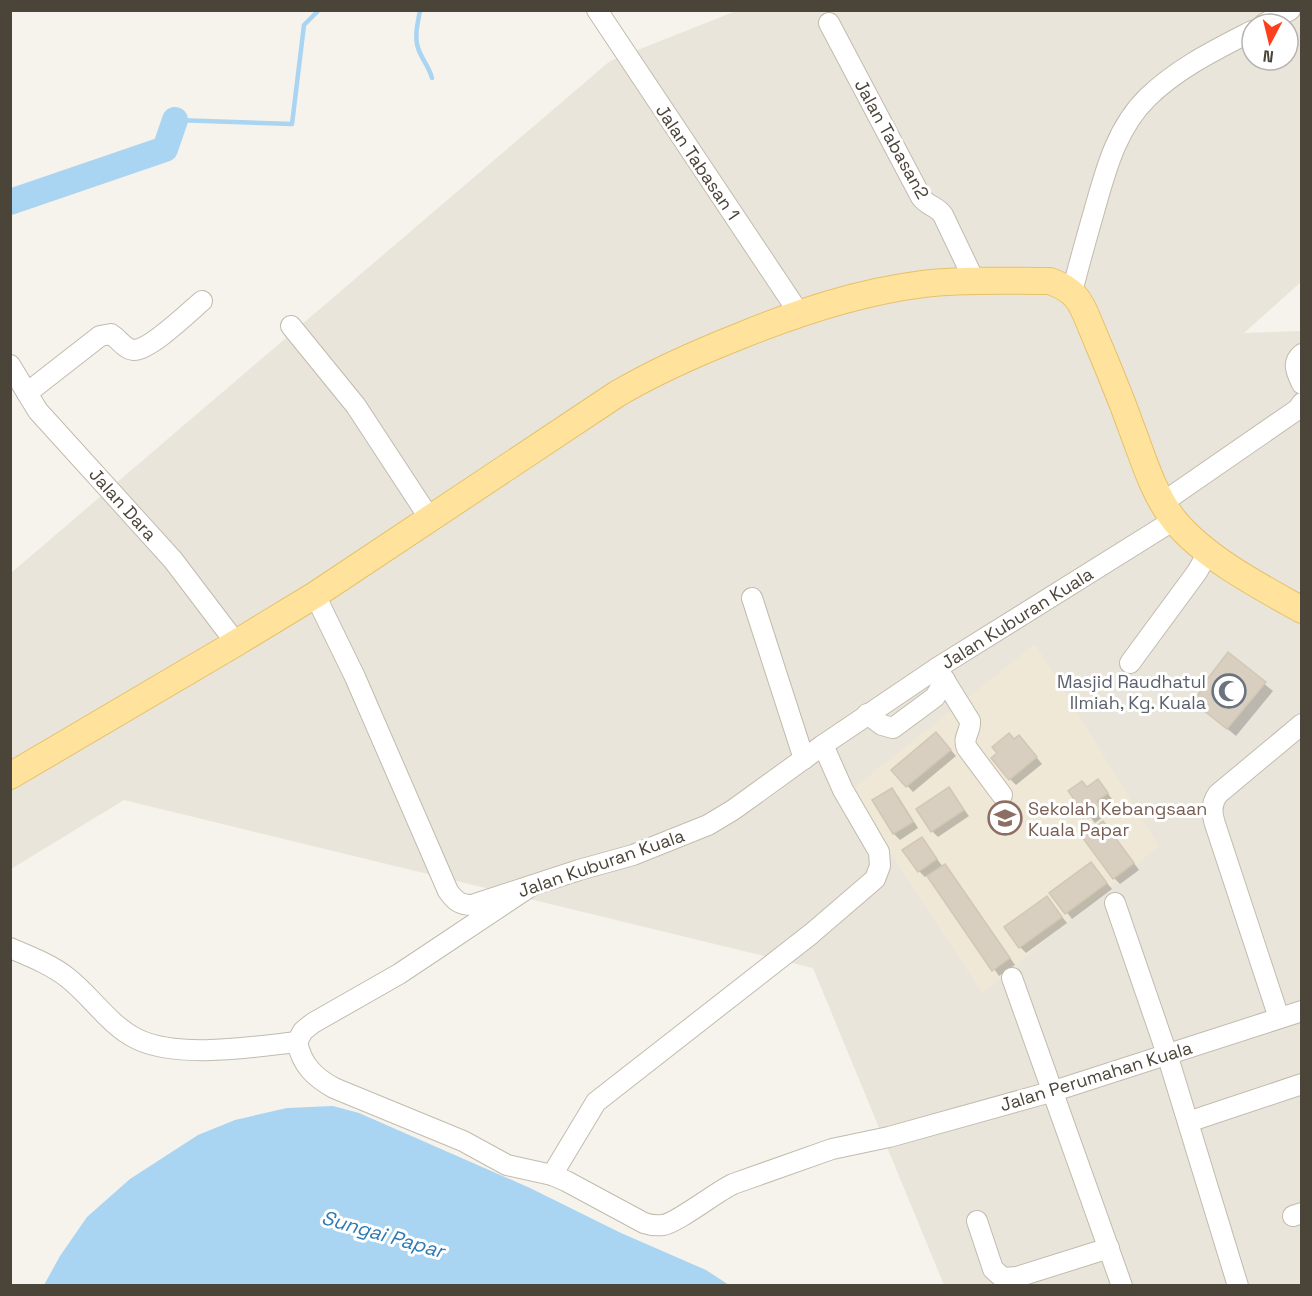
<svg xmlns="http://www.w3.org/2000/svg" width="1312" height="1296" font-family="'Space Grotesk',sans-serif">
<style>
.residential{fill:#eae5da;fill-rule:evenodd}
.education{fill:#efe8d6}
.water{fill:#a9d4f2}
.shadow{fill:#0003}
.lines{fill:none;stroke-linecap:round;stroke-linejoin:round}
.stream{stroke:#a9d4f2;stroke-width:4.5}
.river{stroke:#a9d4f2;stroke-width:26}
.building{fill:#d8cfc1;stroke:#d3c7b4;stroke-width:1.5}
.minor-casing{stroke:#c2bbae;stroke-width:22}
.major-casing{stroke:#e6c16a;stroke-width:28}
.minor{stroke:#fff;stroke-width:20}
.major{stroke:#ffe39c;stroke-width:26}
.labels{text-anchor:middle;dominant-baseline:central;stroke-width:6;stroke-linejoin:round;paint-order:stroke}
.street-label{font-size:18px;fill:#4b4439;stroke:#fff}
.worship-label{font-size:18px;fill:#5b616d;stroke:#fff;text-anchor:end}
.education-label{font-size:18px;fill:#785e54;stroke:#fff;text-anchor:start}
.water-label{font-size:20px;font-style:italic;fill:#2e7ab2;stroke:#fff}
</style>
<rect width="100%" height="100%" fill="#f6f3ec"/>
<path class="residential" d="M736,11H1301V282L1244,333L1301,331V1285H944L813,968L124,800L11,869V573L610,61ZM1252,24H1288V60H1252Z"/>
<path class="education" d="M1035,644L1159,846L982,993L850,791Z"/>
<path class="water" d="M333,1106L359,1113L530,1188L621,1233L706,1270L729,1285H44L60,1256L87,1217L130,1179L198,1135L235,1120L287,1108Z"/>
<g class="shadow">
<path d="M1228,654L1273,691L1236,736L1195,702Z"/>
<path d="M942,740L956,756L913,792L893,770Z"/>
<path d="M1015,741L1025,743L1042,764L1016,785L1010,779L999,753Z"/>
<path d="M1103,787L1112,799L1102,807L1107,814L1095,823L1070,791Z"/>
<path d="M949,789L969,816L938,837L932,831Z"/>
<path d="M892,790L898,796L918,828L900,840L894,834L874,801Z"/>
<path d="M1109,829L1139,870L1120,884L1114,878Z"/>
<path d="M922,839L943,867L945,866L951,872L1015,965L999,976L928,875L925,877L919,871Z"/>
<path d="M1091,864L1112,889L1072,919L1052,894Z"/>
<path d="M1052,904L1067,923L1026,953L1020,947Z"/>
</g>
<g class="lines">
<g class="stream">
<path d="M420,10C418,23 414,36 418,48C422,60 429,66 432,78"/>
<path d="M175,120L292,124L304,25L319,10"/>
</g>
<path class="river" d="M10,202L165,149L175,120"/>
</g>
<g class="building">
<path d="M1228,652L1266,682L1227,729L1193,702L1200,692L1199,690Z"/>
<path d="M936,732L951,750L906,787L891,770Z"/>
<path d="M1009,733L1014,739L1019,735L1037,757L1009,780L991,758L997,753L992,747Z"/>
<path d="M1098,779L1108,793L1097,801L1102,808L1088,818L1068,791L1082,781L1087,787Z"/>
<path d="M949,787L964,810L931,832L916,809Z"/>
<path d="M892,788L913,822L893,834L872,800Z"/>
<path d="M1103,821L1134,863L1113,879L1082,837Z"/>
<path d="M922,837L937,859L918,872L902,850Z"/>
<path d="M1091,862L1107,883L1065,914L1049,893Z"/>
<path d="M945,864L1010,958L992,971L927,876Z"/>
<path d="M1047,896L1062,917L1019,948L1004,927Z"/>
</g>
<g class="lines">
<defs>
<g id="minor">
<path d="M597,10L799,313"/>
<path d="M829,23L921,197C927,206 937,206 943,215L975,282"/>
<path d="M1264,24L1290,10"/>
<path d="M1072,292C1079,264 1087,236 1095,208C1106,169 1117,127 1148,97C1178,68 1215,50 1252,31"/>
<path d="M291,326L356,406L430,519"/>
<path d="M1302,354C1291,363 1297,373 1302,384"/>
<path d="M10,365L38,411L173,560L236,643"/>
<path d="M27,393L100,336L111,334C119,339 124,349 134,350C150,350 188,313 202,301"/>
<path d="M1162,503L1298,409L1302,403"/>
<path d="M315,595L355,677L448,891C455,901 460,905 472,905L579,870L633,855L708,825L733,810L823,745L937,668L1174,520"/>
<path d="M752,598L804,759"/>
<path d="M1130,663L1197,572L1209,551"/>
<path d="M937,668L970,721C971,732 962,737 967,748L1002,795"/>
<path d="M867,714L882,725L893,728L935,697L945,680"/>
<path d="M531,886L399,974L313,1023L303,1031L297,1042C302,1065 314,1077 334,1088L463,1141L507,1165L552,1175L566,1181L644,1223C650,1225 656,1226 663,1225C677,1223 716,1192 733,1184L832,1149L889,1137L1054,1091L1302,1011"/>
<path d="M1115,903L1167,1054L1238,1286"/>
<path d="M10,948C29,956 52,965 68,978C92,997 109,1025 137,1039C178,1059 252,1047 297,1042"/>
<path d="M1012,978L1122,1286"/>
<path d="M1279,1018L1216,827C1212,815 1210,805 1218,794L1302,724"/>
<path d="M1188,1122L1302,1084"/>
<path d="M552,1175L596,1102L811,934L875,879L880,866L879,852L843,790L823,745"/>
<path d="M1293,1216L1302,1213"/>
<path d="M977,1221L993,1269L1003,1278L1017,1277L1109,1248"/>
</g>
<path id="major" d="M10,776L236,643L315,595L617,394C656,371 697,353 740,336C799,312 859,292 923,284C964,279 1008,281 1050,281C1074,290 1080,299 1089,322C1103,356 1118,390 1130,424C1143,457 1152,492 1174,520C1205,558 1259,586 1302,610"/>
</defs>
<use href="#minor" class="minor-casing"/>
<use href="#major" class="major-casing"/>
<use href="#minor" class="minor"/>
<use href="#major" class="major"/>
</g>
<defs>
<symbol id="mosque-ring" viewBox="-11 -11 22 22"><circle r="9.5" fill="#fff" stroke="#6b7280" stroke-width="1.5"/><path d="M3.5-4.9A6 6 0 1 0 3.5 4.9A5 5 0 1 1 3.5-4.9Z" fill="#6b7280"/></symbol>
<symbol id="school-ring" viewBox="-11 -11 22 22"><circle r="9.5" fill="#fff" stroke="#8d6e63" stroke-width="1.5"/><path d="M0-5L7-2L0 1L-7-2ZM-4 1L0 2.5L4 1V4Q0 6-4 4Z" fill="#8d6e63"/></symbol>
</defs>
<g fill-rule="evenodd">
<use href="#mosque-ring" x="1210" y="672" width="38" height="38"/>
<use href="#school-ring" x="986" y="799" width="38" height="38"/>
</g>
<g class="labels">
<g class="street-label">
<text transform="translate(892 139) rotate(61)">Jalan Tabasan2</text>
<text transform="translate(698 162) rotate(56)">Jalan Tabasan 1</text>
<text transform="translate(123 504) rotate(48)">Jalan Dara</text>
<text transform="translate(1017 618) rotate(-32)">Jalan Kuburan Kuala</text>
<text transform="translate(601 863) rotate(-19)">Jalan Kuburan Kuala</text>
<text transform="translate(1096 1076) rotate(-17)">Jalan Perumahan Kuala</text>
</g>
<g class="worship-label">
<text x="1206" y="681">Masjid Raudhatul<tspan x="1206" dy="21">Ilmiah, Kg. Kuala</tspan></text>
</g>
<g class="education-label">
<text x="1028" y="808">Sekolah Kebangsaan<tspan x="1028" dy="21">Kuala Papar</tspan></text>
</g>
<g class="water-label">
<text transform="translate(383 1234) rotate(16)">Sungai Papar</text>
</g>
</g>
<rect width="1312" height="1296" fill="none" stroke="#4b4439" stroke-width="24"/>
<g transform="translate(1270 42) rotate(187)"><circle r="28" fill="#ffffff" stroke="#b7b4b0" stroke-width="1.5"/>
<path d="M0-4.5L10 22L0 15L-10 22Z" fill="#fc3f1d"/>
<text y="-9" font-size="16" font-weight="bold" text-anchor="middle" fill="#4b4439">N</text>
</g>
</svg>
